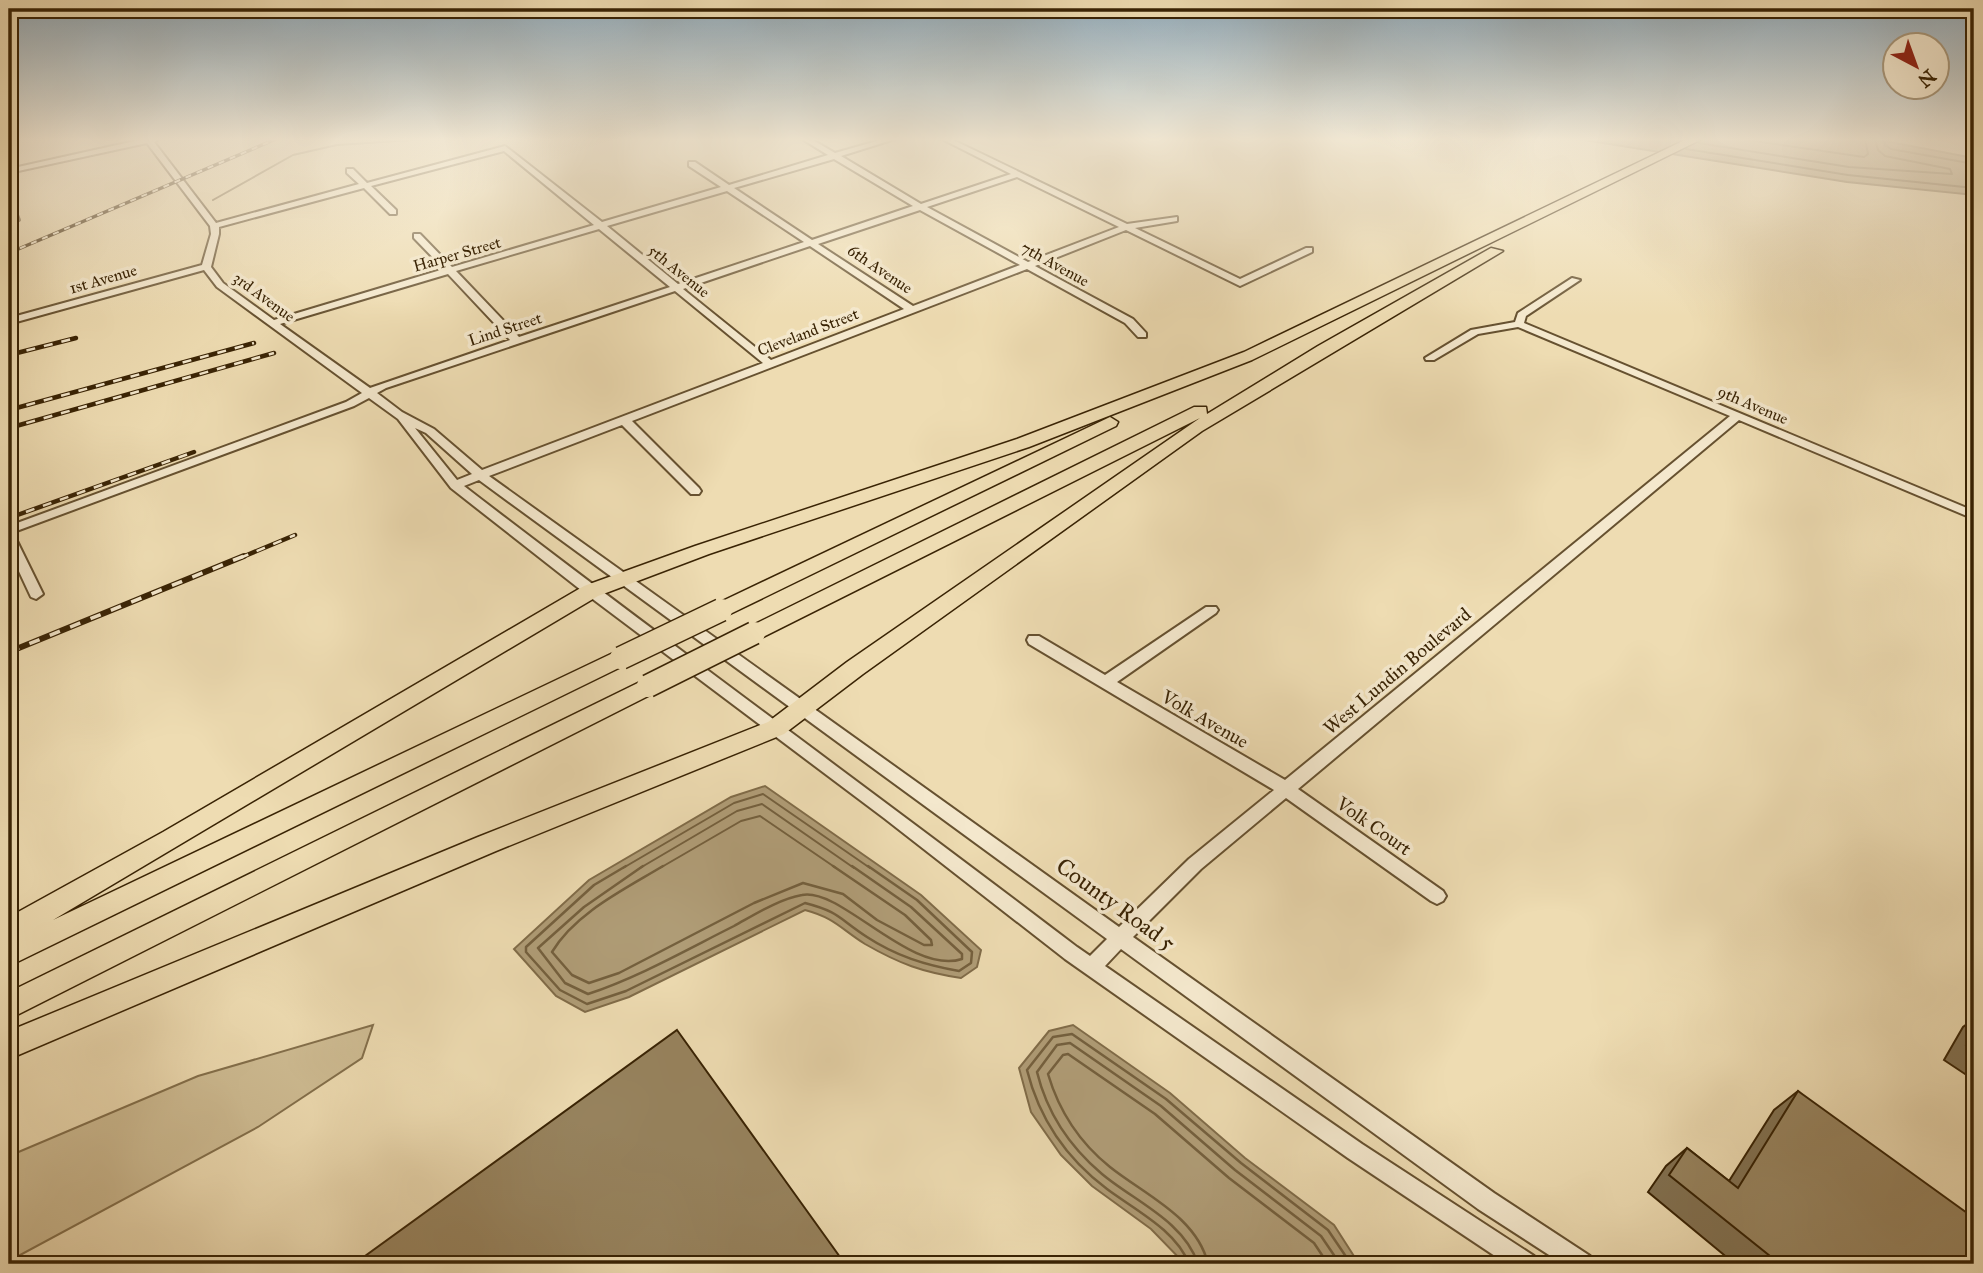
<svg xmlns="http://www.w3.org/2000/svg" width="1983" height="1273" font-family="'IM FELL Great Primer',serif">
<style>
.green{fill:#cfbd94;stroke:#84704c;stroke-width:2}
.water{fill:#b09d77;stroke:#806c49;stroke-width:2}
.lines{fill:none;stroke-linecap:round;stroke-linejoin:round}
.shore-far1{stroke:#74603e;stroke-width:2}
.shore{stroke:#74603e;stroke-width:2.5}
.stream{stroke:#806c49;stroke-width:2}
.minor-casing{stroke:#665130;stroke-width:4}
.highway-casing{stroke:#392304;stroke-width:3}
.minor{fill:#f4e8cd;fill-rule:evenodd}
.highway{fill:#eedcb2;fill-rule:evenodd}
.rail-far2-casing{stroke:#392304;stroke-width:3.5}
.rail-far1-casing{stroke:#392304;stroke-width:4.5}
.rail-casing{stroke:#392304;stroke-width:6}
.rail-far2{stroke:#f4e8cd;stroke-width:2;stroke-dasharray:6;stroke-linecap:butt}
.rail-far1{stroke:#f4e8cd;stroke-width:2.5;stroke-dasharray:9;stroke-linecap:butt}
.rail{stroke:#f4e8cd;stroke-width:3.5;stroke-dasharray:11;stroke-linecap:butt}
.highway-bridge-casing{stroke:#392304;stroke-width:25;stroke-linecap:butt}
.highway-bridge{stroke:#eedcb2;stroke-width:22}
.wall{fill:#827151;stroke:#392304;stroke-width:2}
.building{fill:#97835e;stroke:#392304;stroke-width:2}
.labels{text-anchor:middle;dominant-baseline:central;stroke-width:7;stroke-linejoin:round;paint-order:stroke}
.far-street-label{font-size:16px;fill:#392304;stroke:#f4e8cd}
.street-label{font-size:19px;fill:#392304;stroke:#f4e8cd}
.near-street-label{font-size:23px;fill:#392304;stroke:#f4e8cd}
</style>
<rect width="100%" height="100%" fill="#eedcb2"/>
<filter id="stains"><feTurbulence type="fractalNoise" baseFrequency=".00286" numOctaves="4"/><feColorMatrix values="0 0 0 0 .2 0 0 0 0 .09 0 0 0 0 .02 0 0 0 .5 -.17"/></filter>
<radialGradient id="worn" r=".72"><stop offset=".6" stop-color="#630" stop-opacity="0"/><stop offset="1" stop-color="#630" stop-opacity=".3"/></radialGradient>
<path class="green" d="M373,1025L362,1058L258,1127L9,1261V1156L198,1076Z"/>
<g class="water">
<path d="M1578,139H1874L1974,158V195L1847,182Z"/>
<path d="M765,786L921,895L981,950L977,967L961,978C922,972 900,964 865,944C841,929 835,918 805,910L629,997L585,1012L556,996L514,949L589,880L731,797Z"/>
<path d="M1073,1025L1170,1093L1245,1158L1334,1225L1359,1264H1185L1151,1229L1092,1186L1061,1155L1031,1112L1019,1068L1049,1031Z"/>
</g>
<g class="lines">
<g class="shore-far1">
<path d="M1741,139L1864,157L1868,154L1865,139"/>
<path d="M1884,139L1885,145L1891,149L1974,164"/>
<path d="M1699,143L1849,167L1952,174L1950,169L1885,156L1878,150L1875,139"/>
<path d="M1686,149L1848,175L1974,188"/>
<path d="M623,868L734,803L763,794L870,868"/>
<path d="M640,868L737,811L762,804L854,868"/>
<path d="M660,868L741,821L760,816L836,868"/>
</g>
<g class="shore">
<path d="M626,866L594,885L526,947V952L560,990L587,1004L626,991L805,903C840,912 839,919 867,937C896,956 925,965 959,971L971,963L972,952L917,900L868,866"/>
<path d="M643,866L584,907L538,948L565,983L588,994C639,977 686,950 734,926C754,915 779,899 802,895C841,887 911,976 962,959V954L911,907L852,866"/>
<path d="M663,866C625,889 575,913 552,952L572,975L589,983L619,973L754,903L803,883L843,894L877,920L924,945H932L931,940L905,915L833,866"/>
<path d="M1189,1264C1176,1230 1135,1210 1107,1189C1067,1159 1039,1118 1027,1070L1053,1037L1072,1034L1166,1099L1241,1163L1328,1230L1351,1264"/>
<path d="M1198,1264C1184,1221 1134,1201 1102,1174C1070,1147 1047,1113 1037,1072L1057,1045L1070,1043L1161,1106L1235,1170L1321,1236L1340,1264"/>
<path d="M1208,1264C1197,1217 1145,1195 1110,1167C1080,1143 1059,1111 1048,1074L1063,1055L1068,1054L1155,1114L1229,1178L1314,1243L1328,1264"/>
</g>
<path class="stream" d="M213,200L293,155L337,145L427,139"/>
<defs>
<g id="minor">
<path d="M144,139H159L154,142L216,223L359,184L347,173V169H353L367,183L505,146L602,222L721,187L689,166V162H695L729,185L828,155L802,139H811L835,153L884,139H895L841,156L921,204L1011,174L942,139H951L1127,224L1177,217V221L1135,228L1240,279L1306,248H1312V252L1240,286L1126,230L1035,266L1133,319L1146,333V337H1138L1125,323L1027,269L632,421L699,488L701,491L699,494H691L622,425L489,476L1119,927L1189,859L1274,790L1029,644L1027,640L1029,636H1039L1105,675L1206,607H1216L1218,610L1216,613L1117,682L1285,780L1730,416L1518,327L1478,334L1434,360H1426L1425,358L1471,330L1515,322L1518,313L1572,278L1580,280L1526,316L1524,323L1974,511V519L1739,420L1298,789L1443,891L1446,896L1443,901L1437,904L1431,901L1286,798L1201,869L1133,937L1494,1193L1590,1256L1593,1264H1563L1478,1209L1121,949L1105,966L1362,1144L1534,1256L1537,1264H1507L1348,1158L1065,959L884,818L586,594L451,488L398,419L369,398L354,406L11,533L15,537L43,594L36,599L31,597L9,550V526L346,402L362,393L217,287L204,270L9,324V318L202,265L211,234L210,226L147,143L9,173V169ZM504,151L594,225L452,267L420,234H414V238L444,269L274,320L223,283L211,267L219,234V227L364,188L390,214H396V210L371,186ZM834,159L913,206L812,240L734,188ZM1017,177L1119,227L1028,262L927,207ZM727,191L804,242L678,284L607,226ZM920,210L1020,265L913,306L818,244ZM599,229L670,287L519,337L456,271ZM810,246L904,309L771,360L683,289ZM448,274L510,340L370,388L280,324ZM675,291L763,363L482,470L434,429L402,412L377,393L386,388ZM415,428L426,433L472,474L457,480ZM479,480L1107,939L1090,956L1077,947C874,792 666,642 464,486Z"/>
<path d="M9,202L13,205L19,220L9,225Z"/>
</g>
<g id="highway">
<path d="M1687,139H1702L1252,360L1029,447L709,554L598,596L53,920L613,653H629L632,658L629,663L9,966V917L163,832L584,586L695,546L1017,439L1244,352Z"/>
<path d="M1491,248L1503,251L1202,431L863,674L784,734L496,851L9,1059V1031L478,837L768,722L847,662L1200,418L761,638H747L744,633L747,628L1194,407H1206L1207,414L1318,346Z"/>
<path d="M1110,417L1118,422L1116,426L728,615H714L711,610L714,605Z"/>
<path d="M648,678L656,680L659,686L656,692L9,1019V992Z"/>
</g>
</defs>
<use href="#minor" class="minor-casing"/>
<use href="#highway" class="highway-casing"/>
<use href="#minor" class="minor"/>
<use href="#highway" class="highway"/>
<defs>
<path id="rail-far2" d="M9,253L276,139"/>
<g id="rail-far1">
<path d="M9,355L76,338"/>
<path d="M9,410L254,343"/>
<path d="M9,428L274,353"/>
<path d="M9,518L194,452"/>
<path d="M240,558L295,535"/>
</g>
<path id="rail" d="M9,652L244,556"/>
</defs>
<use href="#rail-far2" class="rail-far2-casing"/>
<use href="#rail-far1" class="rail-far1-casing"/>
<use href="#rail" class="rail-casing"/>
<use href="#rail-far2" class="rail-far2"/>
<use href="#rail-far1" class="rail-far1"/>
<use href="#rail" class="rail"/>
<defs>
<g id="highway-bridge">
<path d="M621,658L721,610"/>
<path d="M648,686L754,633"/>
</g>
</defs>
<use href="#highway-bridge" class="highway-bridge-casing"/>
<use href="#highway-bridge" class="highway-bridge"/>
</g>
<g class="wall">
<path d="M1974,1019V1080L1944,1060L1963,1027Z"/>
<path d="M1798,1091L1974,1264H1735L1648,1192L1666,1166L1687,1148L1729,1181L1774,1110Z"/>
</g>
<g class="building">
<path d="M1974,1029V1051L1966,1045Z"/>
<path d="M677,1030L845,1264H354Z"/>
<path d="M1798,1091L1974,1218V1264H1780L1669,1175L1687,1148L1738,1188Z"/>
</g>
<linearGradient id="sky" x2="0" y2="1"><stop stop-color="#91abbb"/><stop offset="0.44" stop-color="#f7efdc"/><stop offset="1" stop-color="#f7efdc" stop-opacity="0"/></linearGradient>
<rect width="1983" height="317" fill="url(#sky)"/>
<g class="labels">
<g class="far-street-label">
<text transform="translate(457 254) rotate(-16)">Harper Street</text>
<text transform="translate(1055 264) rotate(29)">7th Avenue</text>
<text transform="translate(880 269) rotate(34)">6th Avenue</text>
<text transform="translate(679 271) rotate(39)">5th Avenue</text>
<text transform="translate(103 279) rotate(-16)">1st Avenue</text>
<text transform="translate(264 297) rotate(36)">3rd Avenue</text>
<text transform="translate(505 329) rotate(-18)">Lind Street</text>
<text transform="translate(808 332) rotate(-21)">Cleveland Street</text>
<text transform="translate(1753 405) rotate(23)">9th Avenue</text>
</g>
<g class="street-label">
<text transform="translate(1397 671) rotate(-40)">West Lundin Boulevard</text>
<text transform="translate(1205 719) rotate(30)">Volk Avenue</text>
<text transform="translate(1374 826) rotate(35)">Volk Court</text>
</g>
<g class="near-street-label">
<text transform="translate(1116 904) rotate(36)">County Road 5</text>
</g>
</g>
<rect width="1983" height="1273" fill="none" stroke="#eedcb2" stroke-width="35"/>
<rect x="10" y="10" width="1962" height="1252" fill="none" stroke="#392304" stroke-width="3.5"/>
<rect x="18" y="18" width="1948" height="1238" fill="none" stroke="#392304" stroke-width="2"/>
<g transform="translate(1916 66) rotate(139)"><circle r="33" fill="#f4e8cd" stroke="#a9997d" stroke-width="2"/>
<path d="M0-5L12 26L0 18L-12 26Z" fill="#8f2418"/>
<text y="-10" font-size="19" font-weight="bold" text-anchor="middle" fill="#392304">N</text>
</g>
<rect width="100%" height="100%" filter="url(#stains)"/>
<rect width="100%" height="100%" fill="url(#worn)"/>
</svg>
